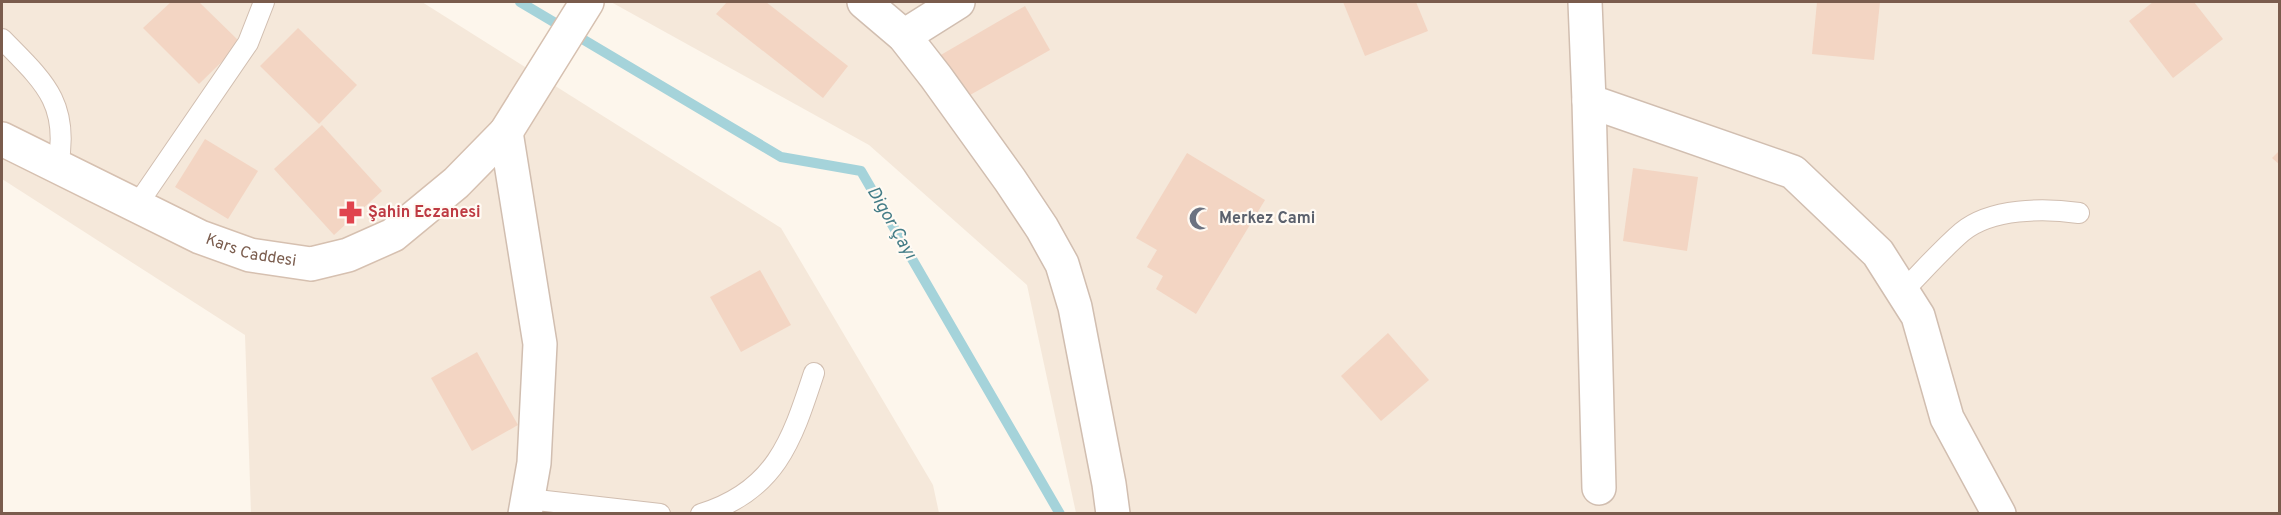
<svg xmlns="http://www.w3.org/2000/svg" width="2281" height="515" font-family="Overpass,sans-serif">
<style>
.residential{fill:#f5e8da}
.lines{fill:none;stroke-linecap:round;stroke-linejoin:round}
.stream{stroke:#a5d3da;stroke-width:10}
.building{fill:#f3d5c3}
.lane-casing{stroke:#d1beb0;stroke-width:22}
.street-casing{stroke:#d1beb0;stroke-width:36}
.secondary-casing{stroke:#d6c0b0;stroke-width:36}
.lane{stroke:#fff;stroke-width:20}
.street{stroke:#fff;stroke-width:33}
.secondary{stroke:#fff;stroke-width:33}
.labels{text-anchor:middle;dominant-baseline:central;stroke-width:4.5;stroke-linejoin:round;paint-order:stroke}
.health-label{font-size:16px;font-weight:bold;fill:#be3a42;stroke:#fffaf3;text-anchor:start}
.worship-label{font-size:16px;font-weight:bold;fill:#5b616d;stroke:#fffaf3;text-anchor:start}
.street-label{font-size:16px;fill:#7a5c4d;stroke:#fffaf3}
.water-label{font-size:18px;font-style:italic;fill:#437c86;stroke:#fffaf3}
</style>
<rect width="100%" height="100%" fill="#fdf6ec"/>
<g class="residential">
<path d="M2,2H422L781,228L933,485L939,513H251L245,335L2,179Z"/>
<path d="M611,2H2279V513H1076L1027,285L869,145Z"/>
</g>
<g class="lines">
<path class="stream" d="M520,2L781,157L861,171L1060,514"/>
</g>
<g class="building">
<path d="M171,2H199L241,43L199,84L143,28Z"/>
<path d="M727,2H766L848,66L823,98L716,14Z"/>
<path d="M1343,2H1416L1428,31L1365,56Z"/>
<path d="M1817,2H1880L1874,60L1812,54Z"/>
<path d="M2153,2H2194L2223,39L2173,78L2129,21Z"/>
<path d="M1025,6L1050,50L963,99L939,56Z"/>
<path d="M298,28L357,85L319,124L260,66Z"/>
<path d="M322,125L382,191L334,235L274,169Z"/>
<path d="M205,139L258,171L228,219L175,187Z"/>
<path d="M2280,150V165L2272,158Z"/>
<path d="M1187,153L1265,200L1196,314L1156,289L1163,276L1147,267L1157,250L1136,238Z"/>
<path d="M1633,168L1698,177L1687,251L1623,241Z"/>
<path d="M760,270L791,325L741,352L710,297Z"/>
<path d="M1388,333L1429,380L1381,421L1341,376Z"/>
<path d="M477,352L518,425L472,451L431,378Z"/>
</g>
<g class="lines">
<defs>
<g id="lane">
<path d="M2,39C43,81 70,102 58,166"/>
<path d="M137,205L248,43L264,2"/>
<path d="M1902,292C1922,272 1941,250 1962,232C1991,208 2044,208 2079,213"/>
<path d="M528,499L660,514"/>
<path d="M701,514C776,491 792,440 814,373"/>
</g>
<g id="street">
<path d="M864,2L904,36L936,77L1010,180L1042,228L1062,264L1075,307L1109,484L1113,514"/>
<path d="M1585,2L1589,101L1599,488"/>
<path d="M904,36L958,2"/>
<path d="M1589,101L1793,172L1878,253L1918,316L1947,418L1999,514"/>
<path d="M506,132L540,344L534,463L525,514"/>
</g>
<g id="secondary">
<path id="s1" d="M2,139L200,237L250,255L311,264L348,255L393,235L456,183L506,132L587,2"/>
</g>
</defs>
<use href="#lane" class="lane-casing"/>
<use href="#street" class="street-casing"/>
<use href="#secondary" class="secondary-casing"/>
<use href="#lane" class="lane"/>
<use href="#street" class="street"/>
<use href="#secondary" class="secondary"/>
</g>
<defs>
<symbol id="pharmacy-bare" viewBox="-9 -9 18 18"><path d="M-2-6h4v4h4v4h-4v4h-4v-4h-4v-4h4Z" fill="#e0444e" stroke="#fffaf3" stroke-width="2.5" paint-order="stroke"/></symbol>
<symbol id="mosque-bare" viewBox="-9 -9 18 18"><path d="M3.5-4.9A6 6 0 1 0 3.5 4.9A5 5 0 1 1 3.5-4.9Z" fill="#6b7280" stroke="#fffaf3" stroke-width="2.5" paint-order="stroke"/></symbol>
</defs>
<g fill-rule="evenodd">
<use href="#pharmacy-bare" x="334" y="196" width="33" height="33"/>
<use href="#mosque-bare" x="1184" y="202" width="33" height="33"/>
</g>
<g class="labels">
<g class="health-label">
<text x="368" y="213">Şahin Eczanesi</text>
</g>
<g class="worship-label">
<text x="1219" y="219">Merkez Cami</text>
</g>
<g class="street-label">
<text stroke="none"><textPath href="#s1" startOffset="274">Kars Caddesi</textPath></text>
</g>
<g class="water-label">
<text transform="translate(891 223) rotate(60)">Digor Çayı</text>
</g>
</g>
<rect width="2281" height="515" fill="none" stroke="#7a5c4d" stroke-width="6"/>
</svg>
